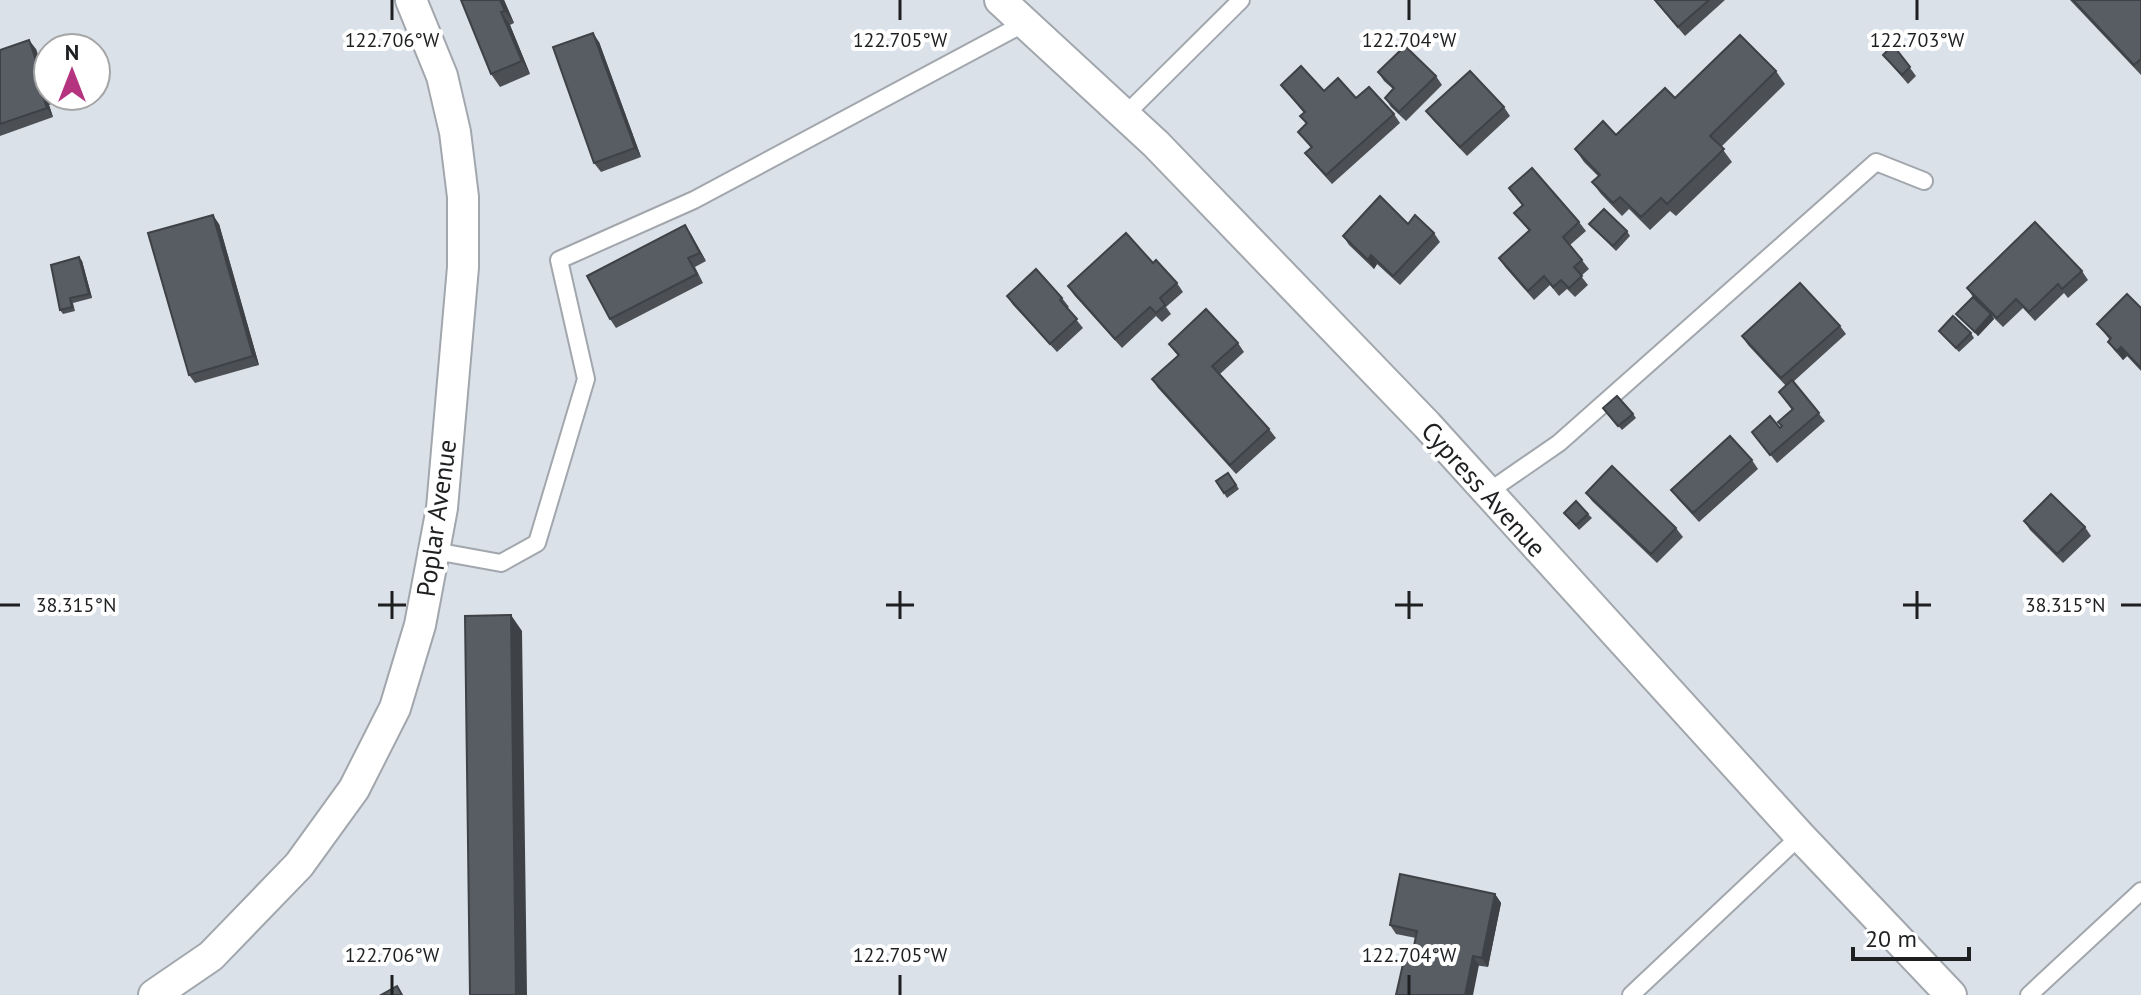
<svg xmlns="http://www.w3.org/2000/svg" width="2141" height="995" font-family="'PT Sans',sans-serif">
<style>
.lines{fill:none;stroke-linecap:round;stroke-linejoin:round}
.lane-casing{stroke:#a1a7ad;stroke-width:20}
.street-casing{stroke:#a1a7ad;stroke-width:34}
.lane{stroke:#fff;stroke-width:16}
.street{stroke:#fff;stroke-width:30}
.wall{fill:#4c5055}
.shaded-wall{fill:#3e4145}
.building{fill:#585d63;stroke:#3e4145;stroke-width:2}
.ticks{fill:none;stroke:#1d1f21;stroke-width:3}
.labels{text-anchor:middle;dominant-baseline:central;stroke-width:8;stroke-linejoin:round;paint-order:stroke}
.street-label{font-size:26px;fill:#1d1f21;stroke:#fff}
.ticks-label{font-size:20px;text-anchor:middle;fill:#1d1f21;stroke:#fff;stroke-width:8;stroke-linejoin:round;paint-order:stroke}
</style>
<rect width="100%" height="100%" fill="#dbe1e8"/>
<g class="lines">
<defs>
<g id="lane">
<path d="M1124,116L1241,0"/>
<path d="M1488,492L1559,443L1876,162L1924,181"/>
<path d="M435,551L501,563L537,543L586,379L559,260L694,200L1023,24"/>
<path d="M1631,995L1800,836"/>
<path d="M2029,995L2141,891"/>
</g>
<g id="street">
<path d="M1000,0L1156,144L1427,425L1800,836L1951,995"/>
<path d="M154,995L211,956L299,865L354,789L395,708L420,625L442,508L463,267V197L455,132L442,76L411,0"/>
</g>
</defs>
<use href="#lane" class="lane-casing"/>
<use href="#street" class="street-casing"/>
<use href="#lane" class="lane"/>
<use href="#street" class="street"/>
</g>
<g class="wall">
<path d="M504,0L514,23L510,25L530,74L500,87L491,74Z"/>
<path d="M1654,0H1725L1685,36Z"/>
<path d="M2070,0H2141V75Z"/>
<path d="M599,42L641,157L601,172L594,163Z"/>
<path d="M1893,45L1916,76L1908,84L1883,55Z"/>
<path d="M36,49L48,86V96H51L54,103L49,105L53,117L0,136V50Z"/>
<path d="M1776,71L1785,84L1721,147L1732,162L1676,216L1670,211L1650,230L1629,209L1622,216L1601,194L1592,182L1598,176L1584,162L1575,149L1616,135L1675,98Z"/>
<path d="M1378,72L1436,76L1442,85L1406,121L1391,107L1385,98L1393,89L1384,81Z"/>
<path d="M1281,85L1324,91L1356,98L1394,114L1400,123L1332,184L1312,162L1305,153L1311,148L1298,132L1306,124L1300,116L1304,113Z"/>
<path d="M1504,107L1510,116L1467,156L1433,120L1426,111Z"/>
<path d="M1509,188L1579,222L1586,231L1570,245L1589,269L1581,276L1588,285L1575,297L1567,289L1559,296L1550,285L1534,300L1505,267L1499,258L1529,231L1514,213L1523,206Z"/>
<path d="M219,224L259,365L195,383L189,375Z"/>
<path d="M1408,224L1434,233L1440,242L1400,285L1377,264L1374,269L1349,245L1343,236Z"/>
<path d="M1589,224L1627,231L1630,236L1616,251Z"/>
<path d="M685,225L706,261L695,267L703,283L616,328L610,319Z"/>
<path d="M79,257L82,261L92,298L73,303L75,311L63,314L60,310Z"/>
<path d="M1153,263L1177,283L1183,292L1166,307L1171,314L1162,322L1156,316L1122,348L1074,295L1068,286Z"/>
<path d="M2082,271L2088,280L2068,298L2064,293L2035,321L2023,308L2003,327L1992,316L1994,319L1978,336L1956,314L1973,297L1967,288Z"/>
<path d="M1007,296L1062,298L1069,307L1067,308L1083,328L1057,352L1013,305Z"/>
<path d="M2141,308V371L2127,356L2123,360L2114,350L2108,342L2110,340L2097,324Z"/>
<path d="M1840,326L1846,334L1793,382L1825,421L1777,463L1752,432L1780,428L1782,427L1778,422L1792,410L1779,392L1786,386L1748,345L1742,336Z"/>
<path d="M1939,331L1971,333L1974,338L1959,352Z"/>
<path d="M1238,343L1244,352L1220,374L1269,429L1276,438L1236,474L1158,388L1152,379L1178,356L1169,344Z"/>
<path d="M1606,412L1633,414L1636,418L1622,430Z"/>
<path d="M1752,460L1758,469L1699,522L1678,499L1671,490Z"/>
<path d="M1228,473L1239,489L1227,498L1216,481Z"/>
<path d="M1586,493L1676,528L1683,537L1657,563L1592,501Z"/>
<path d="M1564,513L1588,514L1592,518L1579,530Z"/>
<path d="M2024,521L2085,527L2091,536L2063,563L2030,530Z"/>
<path d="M1495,894L1501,903L1488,967L1412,956L1416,938L1396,934L1390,925Z"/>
</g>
<g class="shaded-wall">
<path d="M500,0H504L514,23L505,11Z"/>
<path d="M501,12L510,25L530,74L522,61Z"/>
<path d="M593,33L599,42L641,157L635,148Z"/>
<path d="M29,40L36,49L48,86V95Z"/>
<path d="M43,96L49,105L53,117L47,108Z"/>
<path d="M213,215L219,224L259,365L253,356Z"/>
<path d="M685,225L691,234L706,261L700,253Z"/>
<path d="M1371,255L1377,264L1374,269L1368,260Z"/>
<path d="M79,257L82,261L92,298L89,294Z"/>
<path d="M1991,314L1994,319L1978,336L1975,332Z"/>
<path d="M2121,347L2127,356L2123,360L2117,351Z"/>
<path d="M511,615L522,631L527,995H516Z"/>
<path d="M1495,894L1501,903L1488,967L1482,958Z"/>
<path d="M1473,956L1479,965L1473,995H1465Z"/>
</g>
<g class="building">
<path d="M461,0H500L505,11L501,12L522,61L491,74Z"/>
<path d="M1655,0H1709L1678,27Z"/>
<path d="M2073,0H2141V59L2134,65Z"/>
<path d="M593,33L635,148L594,163L553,47Z"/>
<path d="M1740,35L1776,71L1710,136L1724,149L1667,204L1661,198L1641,217L1620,197L1613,203L1592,182L1600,175L1575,149L1603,121L1616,135L1665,88L1675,98Z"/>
<path d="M29,40L48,94L43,96L47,108L0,124V50Z"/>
<path d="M1893,45L1910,67L1902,75L1883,55Z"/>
<path d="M1405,46L1436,76L1399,112L1385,98L1394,88L1378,72Z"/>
<path d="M1301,66L1324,91L1338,78L1356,98L1369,87L1394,114L1326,175L1305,153L1312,147L1298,132L1307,123L1300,116L1305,112L1281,85Z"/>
<path d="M1470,71L1504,107L1460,147L1426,111Z"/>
<path d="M1532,168L1579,222L1563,237L1582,260L1574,267L1582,276L1569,288L1561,280L1553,287L1544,276L1528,291L1499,258L1530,230L1514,213L1523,205L1509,188Z"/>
<path d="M1380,196L1408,224L1415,215L1434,233L1393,276L1371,255L1368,260L1343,236Z"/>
<path d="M1604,209L1627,231L1613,246L1589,224Z"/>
<path d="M213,215L253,356L189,375L148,233Z"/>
<path d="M2035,222L2082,271L2062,289L2058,284L2029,312L2016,299L1997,318L1967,288Z"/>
<path d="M685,225L700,253L688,258L697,274L610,319L587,276Z"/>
<path d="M1126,233L1153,263L1156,260L1177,283L1160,298L1165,305L1156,313L1150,307L1115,339L1068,286Z"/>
<path d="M79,257L89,294L70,298L72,307L60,310L51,265Z"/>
<path d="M1036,269L1062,298L1060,300L1077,319L1050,344L1007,296Z"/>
<path d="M1800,283L1840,326L1781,378L1742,336Z"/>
<path d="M2127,294L2141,308V368L2121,347L2117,351L2108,342L2111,338L2097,324Z"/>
<path d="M1973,297L1991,314L1975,332L1956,314Z"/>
<path d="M1206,309L1238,343L1212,366L1269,429L1230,465L1152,379L1179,355L1169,344Z"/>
<path d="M1953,316L1971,333L1956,348L1939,331Z"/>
<path d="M1792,380L1819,413L1770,455L1752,432L1770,416L1780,428L1782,426L1778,422L1793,409L1779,392Z"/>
<path d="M1617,396L1633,414L1618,426L1603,408Z"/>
<path d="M1730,436L1752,460L1693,513L1671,490Z"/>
<path d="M1612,466L1676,528L1651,554L1586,493Z"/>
<path d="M1228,473L1236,485L1224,493L1216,481Z"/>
<path d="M2051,494L2085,527L2057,554L2024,521Z"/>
<path d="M1576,501L1588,514L1576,525L1564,513Z"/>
<path d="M511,615L516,995H470L465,616Z"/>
<path d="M1400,874L1495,894L1482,958L1473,956L1465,995H1396L1405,955L1412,956L1417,931L1390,925Z"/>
<path d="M397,986L402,995H381Z"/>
</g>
<path class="ticks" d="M392,0V20M900,0V20M1409,0V20M1917,0V20M392,591V619M900,591V619M1409,591V619M1917,591V619M0,605H20M378,605H406M886,605H914M1395,605H1423M1903,605H1931M2121,605H2141M392,975V995M900,975V995M1409,975V995"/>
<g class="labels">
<g class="street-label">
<text transform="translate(1484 489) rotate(48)">Cypress Avenue</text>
<text transform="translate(436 518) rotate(-82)">Poplar Avenue</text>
</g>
</g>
<g class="ticks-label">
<text x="392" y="47">122.706°W</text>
<text x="900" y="47">122.705°W</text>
<text x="1409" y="47">122.704°W</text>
<text x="1917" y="47">122.703°W</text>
<text x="76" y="612">38.315°N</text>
<text x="2065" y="612">38.315°N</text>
<text x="392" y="962">122.706°W</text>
<text x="900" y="962">122.705°W</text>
<text x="1409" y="962">122.704°W</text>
</g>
<g transform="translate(72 72)"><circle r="38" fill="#ffffff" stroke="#a5a5a6" stroke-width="2"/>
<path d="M0-6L14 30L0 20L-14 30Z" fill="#b5347f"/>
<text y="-12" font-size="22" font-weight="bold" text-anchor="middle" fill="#1d1f21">N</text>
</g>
<path d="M1853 947v12h116v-12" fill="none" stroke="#1d1f21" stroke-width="4"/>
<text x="1865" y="947" font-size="24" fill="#1d1f21" stroke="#ffffff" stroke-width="6" paint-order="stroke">20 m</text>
</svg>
